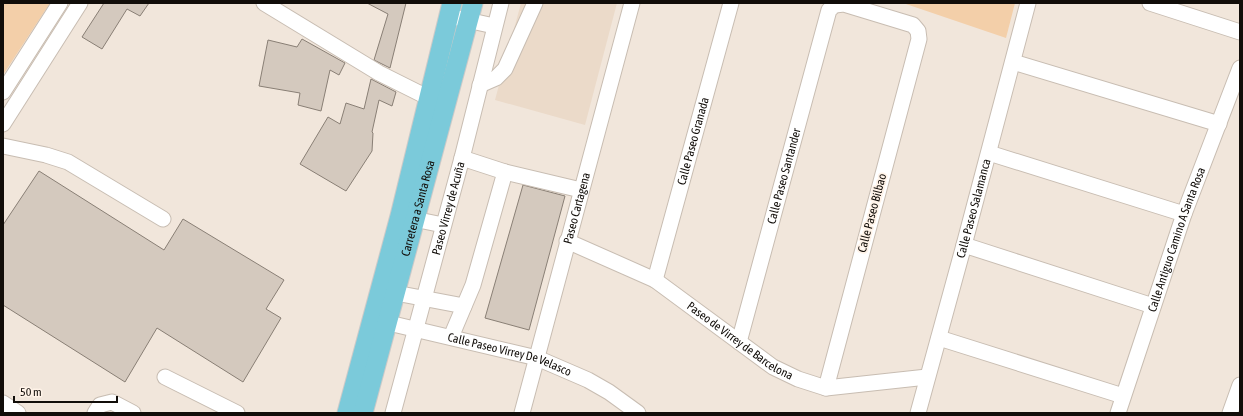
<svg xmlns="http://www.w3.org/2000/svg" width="1243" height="416" font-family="'Asap Condensed',sans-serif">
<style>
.built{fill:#ebdac9}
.green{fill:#f3cfa9}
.building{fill:#d4c9be;stroke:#897f75}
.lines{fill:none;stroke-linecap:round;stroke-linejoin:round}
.minor-casing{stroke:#c8bdb2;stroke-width:17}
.major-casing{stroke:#cbcac9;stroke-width:21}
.minor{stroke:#fff;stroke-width:15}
.major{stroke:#7bcada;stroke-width:19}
.labels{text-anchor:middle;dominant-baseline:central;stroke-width:3.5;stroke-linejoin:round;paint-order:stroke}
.street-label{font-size:12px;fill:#110d09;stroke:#fff3e8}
</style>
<rect width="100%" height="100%" fill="#f1e6db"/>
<path class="built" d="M521,3H617L585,125L495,100Z"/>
<g class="green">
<path d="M3,3H50L3,75Z"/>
<path d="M903,3H1015L1006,38Z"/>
</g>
<g class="building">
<path d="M104,3H149L140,16L127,9L102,49L82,37Z"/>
<path d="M367,3H406L390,68L374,60L388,14Z"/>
<path d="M302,39L345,63L339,75L330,70L321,111L298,105L300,93L259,86L268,40L297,47Z"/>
<path d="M371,79L396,92L392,106L379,100L372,132L373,133L372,151L346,191L300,164L328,117L340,124L346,103L364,109Z"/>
<path d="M39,171L164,250L183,219L284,280L266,309L281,318L243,382L157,328L125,382L3,305V225Z"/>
<path d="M523,185L565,196L529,330L485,318Z"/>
</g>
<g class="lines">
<defs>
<g id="minor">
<path d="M264,3L379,73L439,103"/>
<path d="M1150,3L1240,32"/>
<path d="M449,16L494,26"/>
<path d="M1013,62L1219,124"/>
<path d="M480,85L496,78L505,69L535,3"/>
<path d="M3,92L60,3"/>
<path d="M3,124L80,3"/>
<path d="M3,146L46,155L68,162L163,219"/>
<path d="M989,153L1184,214"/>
<path d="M462,158L505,172L581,190"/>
<path d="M404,217L443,225"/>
<path id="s1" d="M567,241L655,280L773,367L798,379L826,388L927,377"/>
<path d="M964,245L1153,306"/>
<path id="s2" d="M655,280L731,3"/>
<path d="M385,291L464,306"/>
<path id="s3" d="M376,320L537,358L588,380L609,392L638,413"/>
<path d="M451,337L473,285L505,172"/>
<path d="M939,338L1123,396"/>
<path id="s4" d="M739,342L829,10L835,5L844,4L913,25L918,31L919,39L826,388"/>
<path d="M165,377L237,413"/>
<path d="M3,403L18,413"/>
<path d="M95,413L100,405L112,402L133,413"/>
<path id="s5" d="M393,413L462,158L501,3"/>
<path id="s6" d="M522,413L632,3"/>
<path id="s7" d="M918,413L964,245L1028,3"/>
<path id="s8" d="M1118,413L1184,214L1240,68"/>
<path d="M1230,413L1240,385"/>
</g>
<g id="major">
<path d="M347,413L400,216L452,3"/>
<path id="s9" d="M363,413L473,3"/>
</g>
</defs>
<use href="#minor" class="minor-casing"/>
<use href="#major" class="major-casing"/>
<use href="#minor" class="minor"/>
<use href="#major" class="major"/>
</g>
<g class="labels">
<g class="street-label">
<text stroke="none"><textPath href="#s2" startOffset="144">Calle Paseo Granada</textPath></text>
<text stroke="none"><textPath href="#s4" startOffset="172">Calle Paseo Santander</textPath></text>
<text stroke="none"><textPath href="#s9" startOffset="212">Carretera a Santa Rosa</textPath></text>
<text stroke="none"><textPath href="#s5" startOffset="212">Paseo Virrey de Acuña</textPath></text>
<text stroke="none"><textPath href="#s6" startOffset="212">Paseo Cartagena</textPath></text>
<text stroke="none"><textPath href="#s7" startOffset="212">Calle Paseo Salamanca</textPath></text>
<text transform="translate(872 213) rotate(-75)">Calle Paseo Bilbao</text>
<text stroke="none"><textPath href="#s8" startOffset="183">Calle Antiguo Camino A Santa Rosa</textPath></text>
<text stroke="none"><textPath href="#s1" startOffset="201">Paseo de Virrey de Barcelona</textPath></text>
<text stroke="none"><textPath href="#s3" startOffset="138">Calle Paseo Virrey De Velasco</textPath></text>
</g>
</g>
<rect width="1243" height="416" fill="none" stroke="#110d09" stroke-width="8"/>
<path d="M14 396v6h103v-6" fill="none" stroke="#110d09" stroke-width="2"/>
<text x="20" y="396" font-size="12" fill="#110d09" stroke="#fff3e8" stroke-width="3" paint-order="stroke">50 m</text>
</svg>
